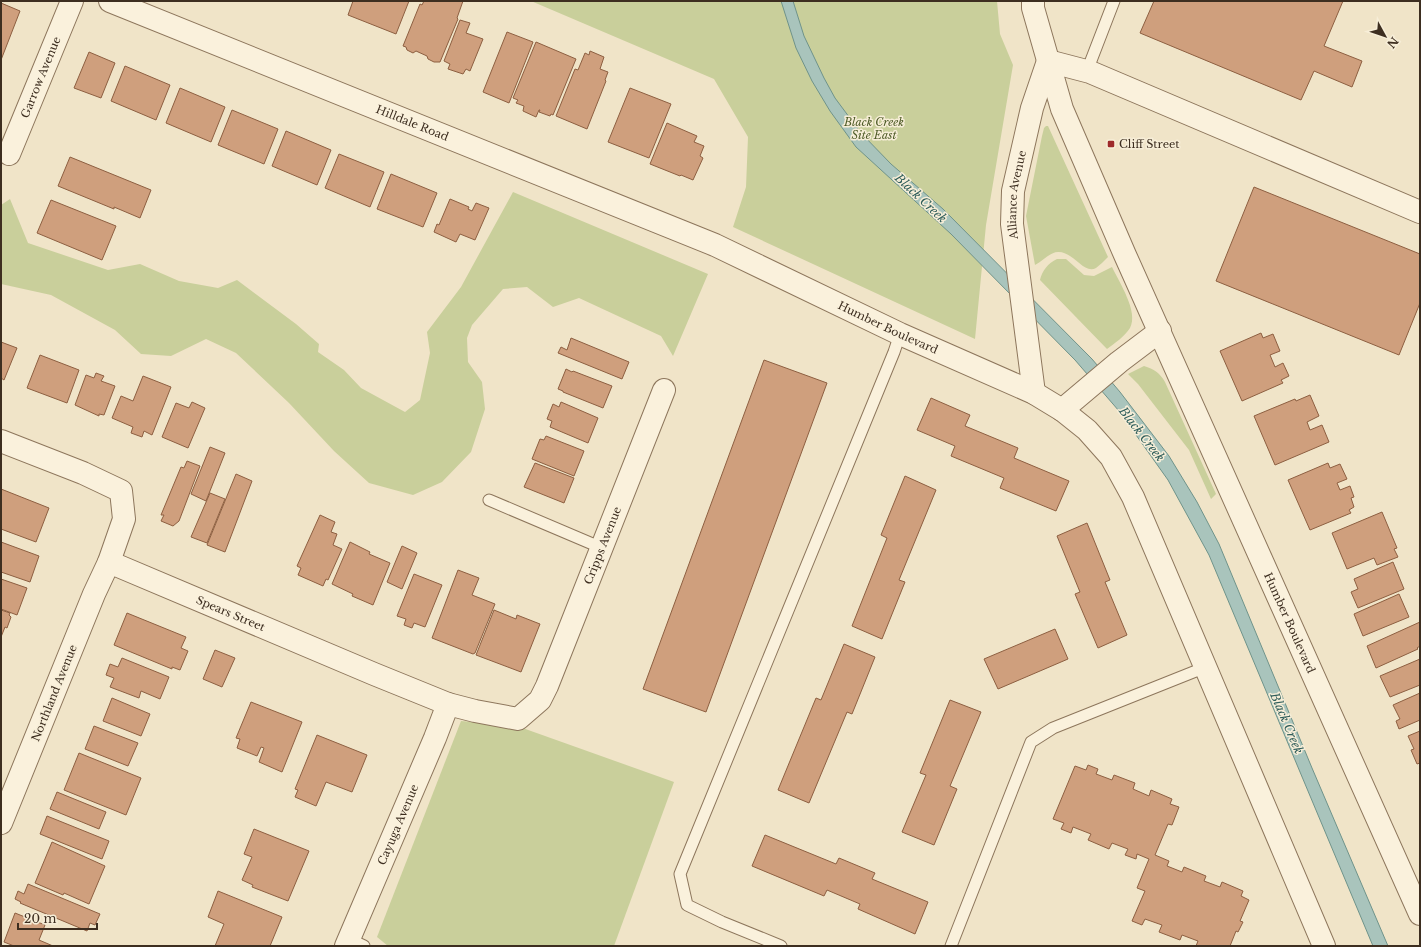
<svg xmlns="http://www.w3.org/2000/svg" width="1421" height="947" font-family="'Libre Baskerville',serif">
<style>
.green{fill:#c9cf9b}
.water{fill:#a9c4bc;stroke:#6f938a}
.building{fill:#cf9f7d;stroke:#8d5f41}
.lines{fill:none;stroke-linecap:round;stroke-linejoin:round}
.service-casing{stroke:#8d765c;stroke-width:13}
.minor-casing{stroke:#8d765c;stroke-width:24}
.tertiary-casing{stroke:#8d765c;stroke-width:24}
.service{stroke:#faf1dc;stroke-width:11}
.minor{stroke:#faf1dc;stroke-width:22}
.tertiary{stroke:#faf1dc;stroke-width:22}
.poi-dot{fill:#9e2a2b;stroke:#f7eed8;stroke-width:1.5}
.labels{text-anchor:middle;dominant-baseline:central;stroke-width:3;stroke-linejoin:round;paint-order:stroke}
.street-label{font-size:11px;fill:#3d2e20;stroke:#f7eed8}
.park-label{font-size:11px;font-style:italic;fill:#4d5a26;stroke:#f7eed8}
.poi-label{font-size:11px;fill:#3d2e20;stroke:#f7eed8;text-anchor:start}
.water-label{font-size:12px;font-style:italic;fill:#2f5d5a;stroke:#f7eed8}
</style>
<rect width="100%" height="100%" fill="#f0e4c8"/>
<g class="green">
<path d="M531,1H997L1000,34L1013,65L986,225L975,339L733,227L746,187L748,137L714,79Z"/>
<path d="M1046,126H1048L1108,257C1104,261 1100,265 1096,268C1084,275 1073,251 1058,252C1050,252 1043,261 1035,265L1026,216L1042,136L1044,128Z"/>
<path d="M513,192L708,274L673,356L661,336L579,298L553,307L527,287L503,289L472,325L467,338L468,362L482,382L485,409L471,452L442,482L413,495L369,483L334,451L289,403L236,353L206,339L171,356L141,354L115,330L51,295L1,284V205L10,199L28,243L108,270L140,264L179,281L218,288L237,280L296,324L319,344L318,352L344,370L361,388L405,412L420,400L430,353L427,332L461,287Z"/>
<path d="M1057,259H1066L1084,275L1094,276L1112,267C1119,282 1139,312 1130,328C1124,337 1115,343 1107,349L1040,280C1042,271 1048,263 1057,259Z"/>
<path d="M1144,366C1154,369 1160,373 1165,382L1216,494L1211,499L1189,450L1138,384L1128,374Z"/>
<path d="M461,721L517,726L674,782L614,946H388L377,937Z"/>
</g>
<path class="water" d="M781,1H793L804,36L824,78L835,98L861,133L891,164L943,209L1092,359L1120,392L1169,456L1197,502L1219,544L1312,768L1388,946H1373L1209,555L1168,480L1119,411L1075,360L951,234L856,147L830,111L812,81L796,48Z"/>
<g class="building">
<path d="M353,1H409L396,34L348,15Z"/>
<path d="M424,1H463L457,18L458,19L440,62H434L428,59L427,56L416,51L413,53L407,50L406,47L403,46L420,4L422,5Z"/>
<path d="M1154,1H1343L1324,46L1362,61L1352,87L1314,71L1301,100L1140,33Z"/>
<path d="M1,3L20,11L1,60Z"/>
<path d="M460,20L470,23L466,33L483,39L470,71L466,69L463,74L448,69L450,64L444,61Z"/>
<path d="M507,32L533,42L509,103L483,92Z"/>
<path d="M536,42L576,59L553,115L551,114L550,116L539,112L540,110H539L536,117L523,111L524,106L516,103L518,100L513,98Z"/>
<path d="M590,51L604,57L600,69L608,72L605,80L606,81L587,129L556,116L575,69L578,70L585,53L589,55Z"/>
<path d="M89,52L115,63L101,98L74,88Z"/>
<path d="M125,66L170,85L156,120L111,101Z"/>
<path d="M180,88L225,107L211,142L166,123Z"/>
<path d="M630,88L671,104L649,158L608,142Z"/>
<path d="M232,110L278,129L264,164L218,145Z"/>
<path d="M667,123L697,136L694,142L704,146L700,156L703,158L693,180L681,175L680,176L650,164Z"/>
<path d="M286,131L331,150L317,185L272,166Z"/>
<path d="M339,154L384,172L370,207L325,188Z"/>
<path d="M70,157L151,190L140,218L114,207V209L58,186Z"/>
<path d="M391,174L437,193L423,227L377,209Z"/>
<path d="M1254,187L1420,254V303L1399,355L1216,281Z"/>
<path d="M450,199L469,207L468,209L472,211L476,203L489,208L475,240L460,234L456,242L434,232L437,224L439,225Z"/>
<path d="M51,200L116,226L102,260L37,233Z"/>
<path d="M1261,333L1263,338L1273,334L1280,351L1270,355L1275,367L1283,363L1289,376L1281,380L1283,383L1242,401L1220,351Z"/>
<path d="M571,338L629,362L622,379L558,353L561,347L567,350Z"/>
<path d="M1,342L17,348L4,380L1,378Z"/>
<path d="M40,355L79,370L67,403L27,388Z"/>
<path d="M764,360L827,383L706,712L643,689Z"/>
<path d="M566,369L572,372L573,371L612,386L603,408L563,392V391L558,389Z"/>
<path d="M96,373L104,376L101,381L115,386L104,415L99,414V416L75,405L86,375L94,378Z"/>
<path d="M143,376L171,387L152,435L144,431L142,437L131,433L133,427L112,418L121,396L133,401Z"/>
<path d="M1310,395L1319,416L1307,422L1310,430L1322,425L1329,442L1275,465L1254,416L1295,399L1296,401Z"/>
<path d="M931,398L970,415L965,426L1018,448L1014,458L1069,481L1056,511L1000,488L1004,478L951,456L955,446L917,430Z"/>
<path d="M192,402L205,408L188,448L162,437L176,403L189,408Z"/>
<path d="M561,402L598,418L588,443L550,427L552,421L547,419L553,404L559,407Z"/>
<path d="M546,436L584,451L574,476L532,459L540,439L544,440Z"/>
<path d="M210,447L225,453L206,501L191,494Z"/>
<path d="M187,461L200,466L179,521L173,526L161,521L164,515H161L181,467L184,468Z"/>
<path d="M535,463L574,478L564,503L524,487Z"/>
<path d="M1328,463L1330,468L1340,464L1347,479L1337,483L1340,490L1350,486L1354,497L1351,498L1354,507L1349,510L1351,513L1310,530L1288,480Z"/>
<path d="M236,474L252,481L225,552L207,545Z"/>
<path d="M905,476L936,490L899,580L905,582L882,639L852,626L887,538L881,535Z"/>
<path d="M1,489L49,508L36,542L1,529Z"/>
<path d="M210,493L225,499L207,543L191,537Z"/>
<path d="M1382,512L1397,548L1394,549L1398,557L1377,565L1374,558L1347,569L1332,533Z"/>
<path d="M320,515L335,522L331,532L337,534L333,545L342,549L328,580L326,579L323,586L298,575L301,568L297,566Z"/>
<path d="M1087,523L1110,580L1105,582L1127,635L1098,648L1075,594L1080,592L1057,536Z"/>
<path d="M1,542L39,556L30,582L1,572Z"/>
<path d="M350,542L370,552L369,554L390,563L373,605L352,596L353,594L332,584Z"/>
<path d="M402,546L417,553L402,589L387,582Z"/>
<path d="M1393,562L1404,589L1358,608L1351,592L1358,589L1354,579Z"/>
<path d="M458,570L479,578L472,595L495,604L475,653L473,654L432,638Z"/>
<path d="M414,574L442,585L425,627L414,623L412,628L404,625L406,619L397,616Z"/>
<path d="M1,579L27,588L17,615L1,609Z"/>
<path d="M1399,594L1409,617L1363,636L1354,614Z"/>
<path d="M1,610L10,613L9,615L11,617L7,628L5,627L1,637Z"/>
<path d="M494,610L516,619L517,615L540,624L521,672L476,655Z"/>
<path d="M127,613L186,637L181,648L188,651L180,670L172,667V669L114,645Z"/>
<path d="M1420,622V646L1417,648L1418,649L1376,668L1367,646Z"/>
<path d="M1055,629L1068,659L998,689L984,659Z"/>
<path d="M844,644L875,657L852,714L847,712L809,803L778,790L816,698L821,700Z"/>
<path d="M215,650L235,658L222,687L203,679Z"/>
<path d="M122,658L169,677L160,699L141,691L139,698L110,687L114,678L106,675L110,664L118,667Z"/>
<path d="M1420,659V685L1390,697L1380,676Z"/>
<path d="M1420,693V720L1399,729L1396,721L1400,719L1393,705Z"/>
<path d="M112,698L150,714L141,736L103,721Z"/>
<path d="M950,700L981,712L950,786L957,789L934,845L902,832L926,775L920,773Z"/>
<path d="M251,702L302,722L282,772L259,762L264,748L261,747L257,756L237,748L240,739L236,738Z"/>
<path d="M94,726L138,743L128,766L85,749Z"/>
<path d="M1420,731V763L1417,764L1411,750L1414,749L1408,736Z"/>
<path d="M317,735L367,755L352,792L326,782L316,806L295,797L298,790L295,789Z"/>
<path d="M79,753L141,778L126,815L64,790Z"/>
<path d="M1088,765L1098,769L1096,774L1112,780L1114,775L1135,783L1133,789L1149,796L1151,790L1172,799L1170,804L1179,807L1172,825L1168,824L1155,855L1169,861L1167,866L1182,872L1184,867L1206,876L1204,881L1220,887L1222,882L1243,891L1241,896L1249,900L1240,921L1243,922L1238,932L1236,931L1230,946H1196L1198,941L1182,935L1180,940L1159,932L1162,925L1145,919L1142,925L1132,921L1145,891L1137,888L1149,859L1137,854L1136,859L1125,855L1128,849L1112,843L1109,849L1088,840L1091,834L1073,827L1071,833L1061,829L1064,823L1053,819L1075,766L1086,770Z"/>
<path d="M57,792L106,812L99,829L50,809Z"/>
<path d="M47,816L109,841L102,859L40,834Z"/>
<path d="M254,829L309,851L288,901L252,887L253,885L242,880L252,857L244,854Z"/>
<path d="M765,835L836,864L839,858L875,873L872,879L928,902L915,934L858,909L860,904L827,890L824,896L752,866Z"/>
<path d="M52,842L105,866L89,904L64,893L63,895L35,883Z"/>
<path d="M28,884L100,914L95,925L90,923L87,931L20,903L21,902L15,899L18,891L24,894Z"/>
<path d="M218,891L282,917L270,946H215L224,924L208,917Z"/>
<path d="M15,913L45,925L39,940L53,946H14L4,942Z"/>
</g>
<g class="lines">
<defs>
<g id="service">
<path d="M1087,71L1114,1"/>
<path d="M489,500L602,548"/>
<path d="M349,939L364,946"/>
<path d="M781,946L722,922L687,905L680,874L894,352L900,334"/>
<path d="M951,946L1031,742L1053,728L1206,667"/>
</g>
<g id="minor">
<path id="s1" d="M110,1L715,245L900,334L1034,393L1062,410L1087,430L1111,457L1133,497L1324,946"/>
<path id="s2" d="M9,154L72,1"/>
<path id="s3" d="M1034,393L1012,224L1013,191L1032,108L1048,61L1090,72L1420,212"/>
<path d="M1062,410L1119,362L1160,331"/>
<path d="M1,441L83,473L121,491L124,519L109,562L94,594L1,823"/>
<path id="s4" d="M109,562L374,674L448,704L475,711L518,719L540,700L547,686L664,390"/>
<path id="s5" d="M346,946L435,738L448,704"/>
</g>
<g id="tertiary">
<path id="s6" d="M1033,1V8L1062,109L1125,255L1420,914"/>
</g>
</defs>
<use href="#service" class="service-casing"/>
<use href="#minor" class="minor-casing"/>
<use href="#tertiary" class="tertiary-casing"/>
<use href="#service" class="service"/>
<use href="#minor" class="minor"/>
<use href="#tertiary" class="tertiary"/>
</g>
<rect class="poi-dot" x="1107" y="140" width="8" height="8" rx="2"/>
<g class="labels">
<g class="street-label">
<text stroke="none"><textPath href="#s2" startOffset="83">Garrow Avenue</textPath></text>
<text stroke="none"><textPath href="#s1" startOffset="326">Hilldale Road</textPath></text>
<text stroke="none"><textPath href="#s3" startOffset="200">Alliance Avenue</textPath></text>
<text stroke="none"><textPath href="#s1" startOffset="844">Humber Boulevard</textPath></text>
<text stroke="none"><textPath href="#s4" startOffset="635">Cripps Avenue</textPath></text>
<text stroke="none"><textPath href="#s4" startOffset="132">Spears Street</textPath></text>
<text stroke="none"><textPath href="#s6" startOffset="674">Humber Boulevard</textPath></text>
<text transform="translate(54 693) rotate(-68)">Northland Avenue</text>
<text stroke="none"><textPath href="#s5" startOffset="132">Cayuga Avenue</textPath></text>
</g>
<g class="park-label">
<text x="874" y="122">Black Creek<tspan x="874" dy="13">Site East</tspan></text>
</g>
<g class="poi-label">
<text x="1119" y="144">Cliff Street</text>
</g>
<g class="water-label">
<text transform="translate(921 198) rotate(43)">Black Creek</text>
<text transform="translate(1142 434) rotate(52)">Black Creek</text>
<text transform="translate(1287 723) rotate(67)">Black Creek</text>
</g>
</g>
<rect width="1421" height="947" fill="none" stroke="#3d2e20" stroke-width="4"/>
<g transform="translate(1385 36) rotate(130)" stroke="#f7eed8" stroke-width="3" paint-order="stroke">
<path d="M0-3L7 15L0 10L-7 15Z" fill="#3d2e20"/>
<text y="-6" font-size="11" font-weight="bold" text-anchor="middle" fill="#3d2e20">N</text>
</g>
<path d="M18 923v6h79v-6" fill="none" stroke="#3d2e20" stroke-width="2"/>
<text x="24" y="923" font-size="12" fill="#3d2e20" stroke="#f7eed8" stroke-width="3" paint-order="stroke">20 m</text>
</svg>
